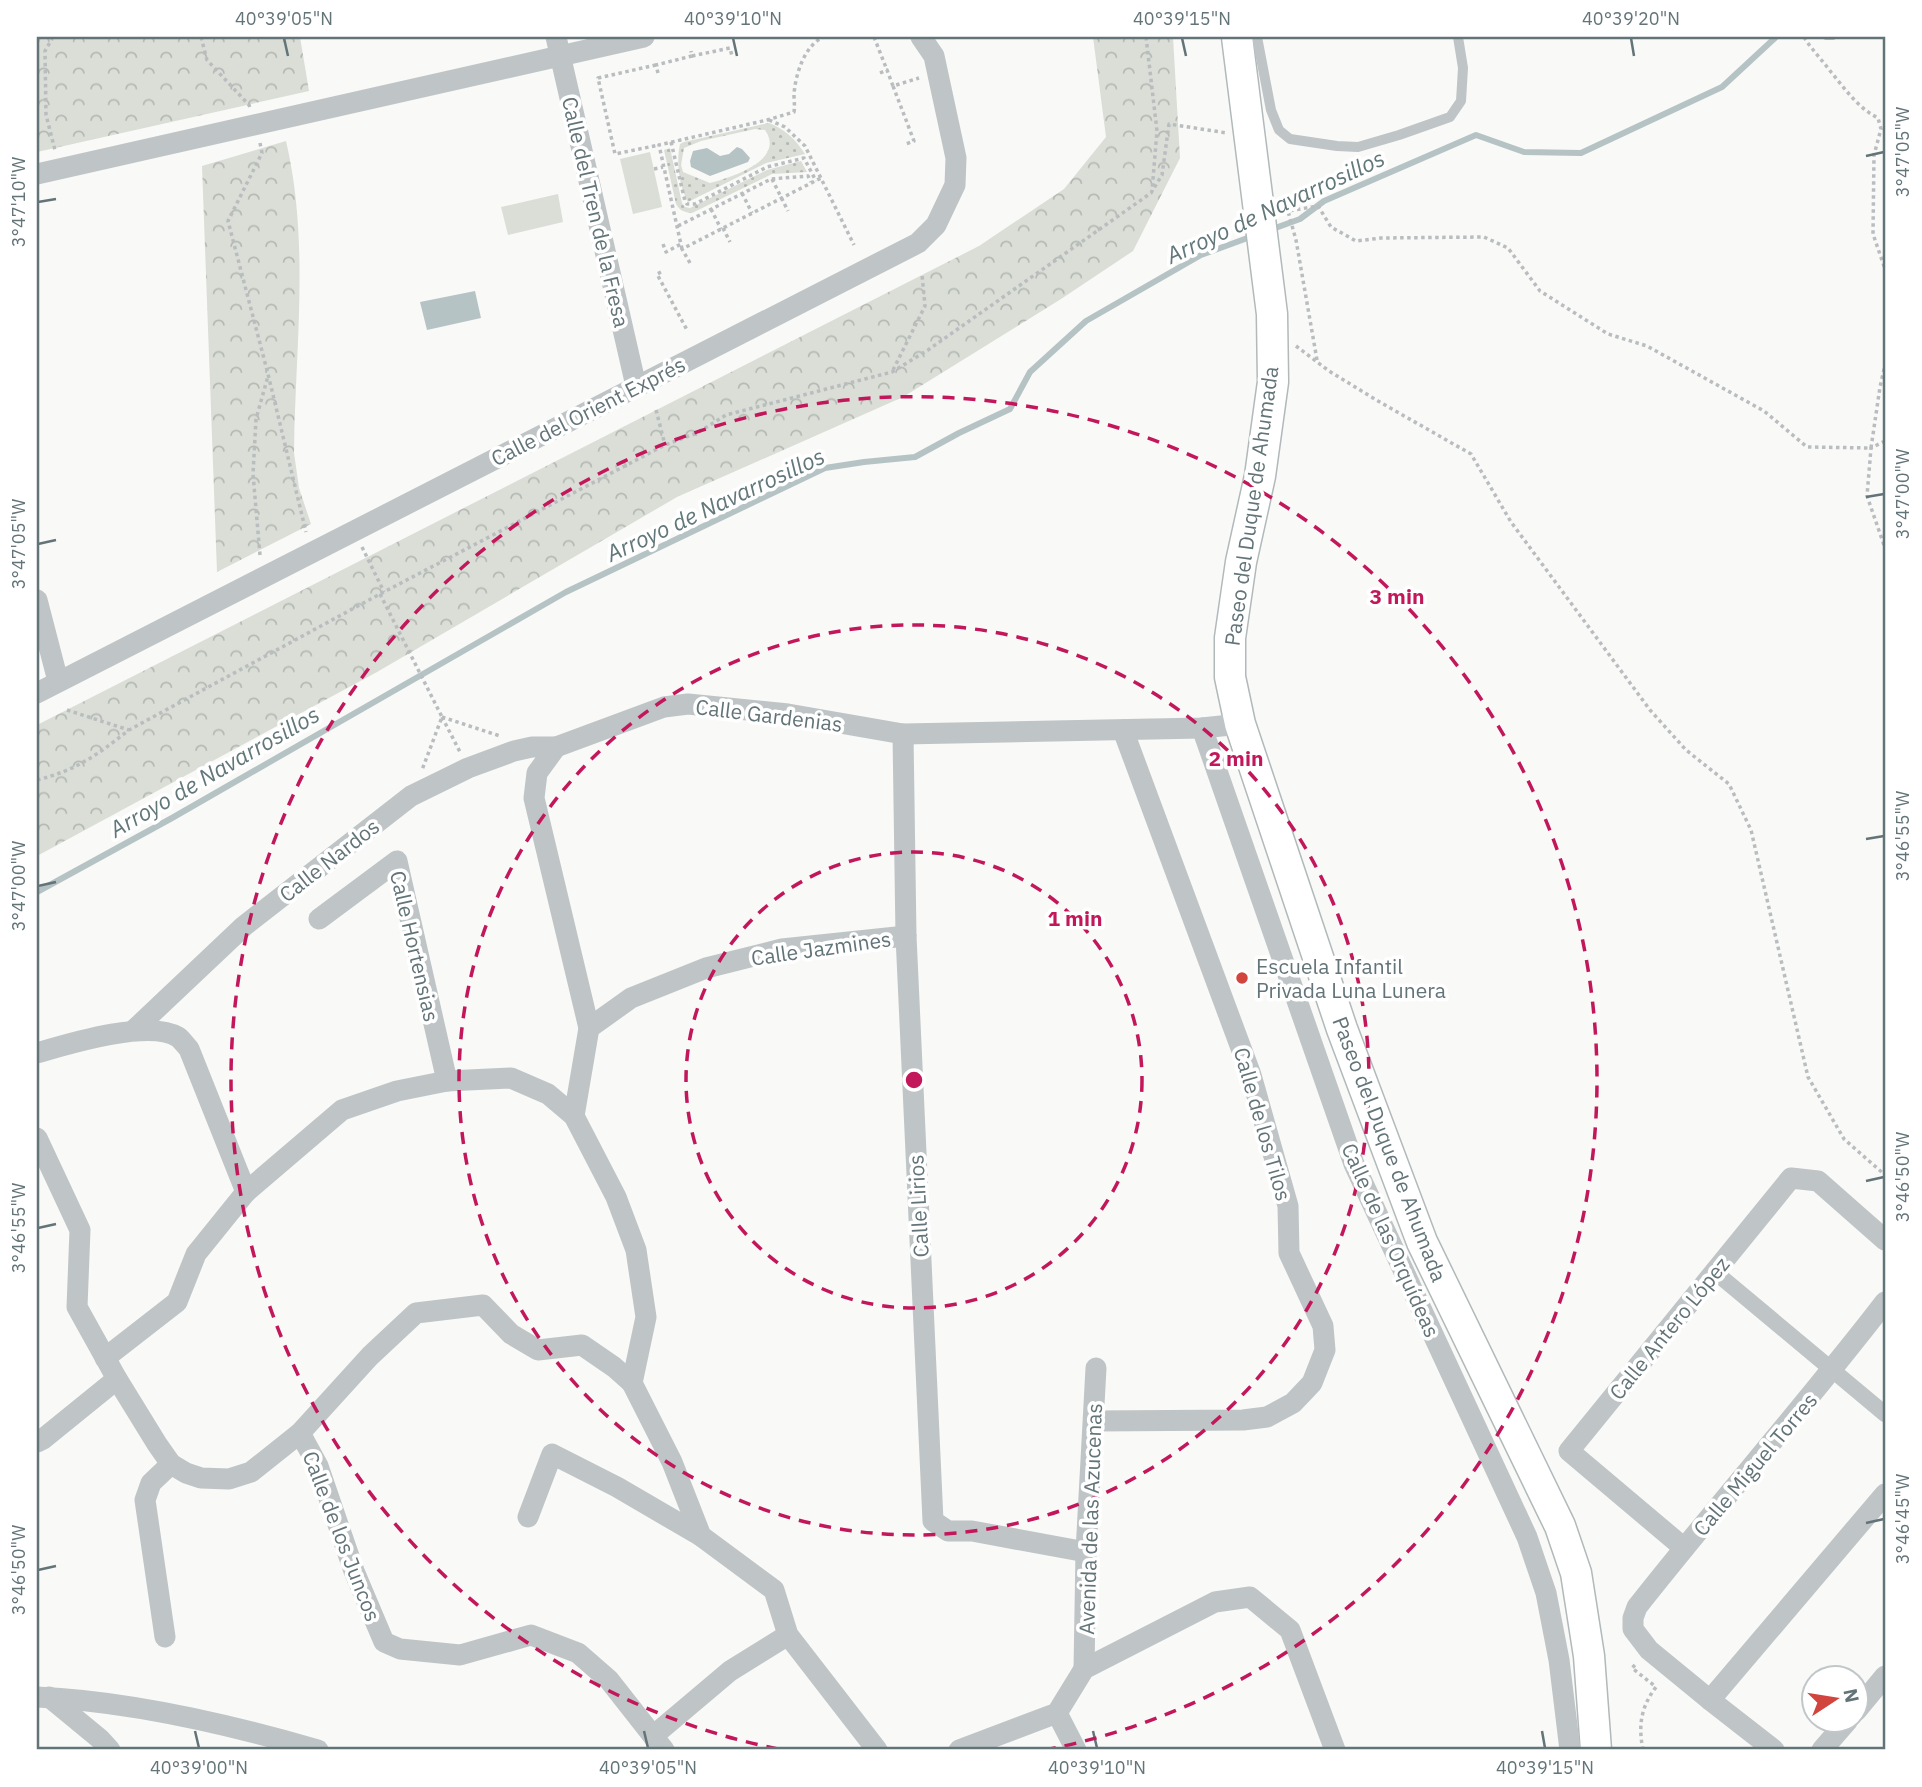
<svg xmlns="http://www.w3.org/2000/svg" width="1922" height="1787" font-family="'IBM Plex Sans',sans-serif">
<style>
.grass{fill:url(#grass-dots);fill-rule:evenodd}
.forest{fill:url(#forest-crowns)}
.pitch{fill:#daded7}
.water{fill:#b5c3c5}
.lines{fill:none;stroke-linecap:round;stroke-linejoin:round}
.stream{stroke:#b5c3c5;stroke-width:6}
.secondary-casing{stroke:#b1b9bb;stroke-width:33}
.path{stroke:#b9bdbf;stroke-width:3.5;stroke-dasharray:3.5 3.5;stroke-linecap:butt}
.service{stroke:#bfc4c6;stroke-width:10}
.pedestrian{stroke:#bfc4c6;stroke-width:16}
.minor{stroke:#bfc4c6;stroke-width:21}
.secondary{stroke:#fff;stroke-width:30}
.ticks{fill:none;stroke:#637479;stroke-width:2.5}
.ring{fill:none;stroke:#c2185b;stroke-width:3.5;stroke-dasharray:12 9}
.poi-dot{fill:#d2453f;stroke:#fff;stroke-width:2.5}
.labels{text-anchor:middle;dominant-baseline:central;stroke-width:7;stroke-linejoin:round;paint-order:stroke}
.street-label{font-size:21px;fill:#637479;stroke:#fff}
.poi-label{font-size:21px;fill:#637479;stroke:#fff;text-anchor:start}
.water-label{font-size:23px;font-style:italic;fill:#627779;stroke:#fff}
.centre{fill:#c2185b;stroke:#fff;stroke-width:3.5}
.ring-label{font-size:21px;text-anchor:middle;font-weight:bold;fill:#c2185b;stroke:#fff;stroke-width:7;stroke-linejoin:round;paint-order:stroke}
.neatline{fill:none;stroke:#637479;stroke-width:2.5}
.ticks-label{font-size:18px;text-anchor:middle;fill:#637479}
</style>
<defs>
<pattern id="grass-dots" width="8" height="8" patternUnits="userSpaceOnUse" patternTransform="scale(1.75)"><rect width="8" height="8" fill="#daded7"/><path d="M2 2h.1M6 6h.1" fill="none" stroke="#b4b9b3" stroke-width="1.8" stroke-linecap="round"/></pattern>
<pattern id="forest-crowns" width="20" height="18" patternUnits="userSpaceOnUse" patternTransform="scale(1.75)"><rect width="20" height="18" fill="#daded7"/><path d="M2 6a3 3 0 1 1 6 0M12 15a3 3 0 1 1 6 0" fill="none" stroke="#b4b9b3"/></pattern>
</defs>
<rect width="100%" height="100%" fill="#f9f9f7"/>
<g class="grass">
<path d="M769,123C785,129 796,140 805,154L766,163L688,202C679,186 676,162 680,144L684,142ZM755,129L765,130C786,160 732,177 710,183L683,172L681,165L684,148L701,141Z"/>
<path d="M670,148L682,203L685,207L690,208L767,170L801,161L807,172L772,174L692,213C684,212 680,211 676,204L664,150Z"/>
</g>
<g class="forest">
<path d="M37,37H300L309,91L37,152Z"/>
<path d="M1093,37H1173L1180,158L1133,251L1061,299L903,397L677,497L377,672L37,856V725L979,246L1064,189L1106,137Z"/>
<path d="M286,141C310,243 295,349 294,453L299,488L311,524L217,572L202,166Z"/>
</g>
<g class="pitch">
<path d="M650,152L662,207L633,214L620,159Z"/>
<path d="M558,194L563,222L508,235L501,207Z"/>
</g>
<g class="water">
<path d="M737,147L742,149L750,158L748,162L710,176L691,167L690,161L693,151L707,148L720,156L729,154Z"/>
<path d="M475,291L481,318L427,330L420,302Z"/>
</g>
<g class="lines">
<g class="stream">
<path d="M1826,37H1833"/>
<path d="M1270,230L1300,219L1324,201L1476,135L1524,152L1581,153L1722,87L1776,37"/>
<path d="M37,892L172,818L566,592L825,468L864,462L915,457L959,433L1010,409L1030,372L1086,321L1201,255L1253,236"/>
</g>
<defs>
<path id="secondary" d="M1237,37L1272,314L1273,382L1260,476L1241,562L1230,638V677L1240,724L1342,1029L1422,1242L1560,1526L1576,1573L1589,1656L1596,1750"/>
</defs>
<use href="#secondary" class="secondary-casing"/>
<g class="path">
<path d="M53,37L45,51L46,115L55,150"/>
<path d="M201,37L207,60L249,105L250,108"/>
<path d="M874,37L887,70"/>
<path d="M1146,37L1157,131L1152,191"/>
<path d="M1804,37C1812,50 1822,60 1831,72C1845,89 1858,108 1878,118L1881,129L1874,155L1873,234L1885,269"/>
<path d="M692,56L730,48L732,56"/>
<path d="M656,65L598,78L615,154L659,145"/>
<path d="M658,73L656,65L692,56L691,51"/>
<path d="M880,73L887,70L893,86L919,78"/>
<path d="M893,86L914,141L906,144"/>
<path d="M769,120L785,127L805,146L854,245"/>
<path d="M671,142L685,201L687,204H695L767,167L804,158L816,181"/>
<path d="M260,143L262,153L228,221L268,374L306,532"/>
<path d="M654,169L663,167"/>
<path d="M772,179L788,211"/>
<path d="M742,193L752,213"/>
<path d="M711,209L721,229"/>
<path d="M678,226L771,179L808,176L811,182"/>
<path d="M723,228L730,242"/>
<path d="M663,244L666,252L681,244"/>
<path d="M682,249L659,145L767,120L794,112C795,106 794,101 794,95C795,75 805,44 824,37"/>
<path d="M690,263L682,249L821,178"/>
<path d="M661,272L657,274L687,330"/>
<path d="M1296,346L1329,371L1378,401L1471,454L1511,522L1650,710L1686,750L1729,784L1751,830L1808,1077L1844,1139L1885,1175"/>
<path d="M1317,360L1296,240L1288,211L1318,206L1331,227L1356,241L1381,238L1484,237L1508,248L1540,291L1608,334L1647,346L1764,411L1807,447L1871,448L1880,387L1885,365"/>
<path d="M893,370L925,306L922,275"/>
<path d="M656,410L665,445"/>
<path d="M1885,441L1871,448L1867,496L1885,548"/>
<path d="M362,547L384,592"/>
<path d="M260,555L253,474L256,419L268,376"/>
<path d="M380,594L442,717L422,770"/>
<path d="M67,710L129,730"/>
<path d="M442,717L500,736"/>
<path d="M442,717L460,752"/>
<path d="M37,780C77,770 97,755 129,730L380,594L665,445L697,433L726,415L892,372L928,350L1151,193L1162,175L1169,124L1227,133"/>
<path d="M1635,1665L1632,1668L1656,1687C1641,1707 1638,1725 1643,1750"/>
</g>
<path class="service" d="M1257,37L1271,110L1279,130L1290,139L1337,146L1358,147L1399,135L1450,117L1461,101L1463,68L1458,37"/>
<path class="pedestrian" d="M1715,1272L1885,1414"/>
<g class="minor">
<path d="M556,37L636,386"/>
<path d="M37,174L644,37"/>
<path d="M37,600L58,681"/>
<path d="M37,693L918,243L936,225L955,185L956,158L934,56L921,37"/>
<path d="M1202,728L1354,1164L1527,1537L1546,1593L1559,1660L1570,1750"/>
<path d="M903,734L906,936L933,1521L948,1531H972L1086,1552"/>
<path d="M319,919L397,861L447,1081"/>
<path d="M589,1028L534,798L537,773L556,747L664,707L688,704L788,714L903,734L1202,728L1240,724"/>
<path d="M134,1030L244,926L411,796L468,768L514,751L532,747H556"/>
<path d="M37,1053C68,1044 149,1019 178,1037C182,1040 186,1046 189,1049L246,1192"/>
<path d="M574,1116L589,1028L631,998L706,968L782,949L906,936"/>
<path d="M37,1138L80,1230L77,1307L117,1379L157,1444L171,1464L186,1473L201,1478L229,1479L251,1472L300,1433L370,1356L416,1313L483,1305L511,1334L538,1350L582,1345L614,1367L632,1383"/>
<path d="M105,1358L177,1302L196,1254L246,1192L342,1110L397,1091L447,1081L511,1078L548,1094L574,1116L616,1197L636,1250L646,1317L632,1383L672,1462L701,1536L774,1590L788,1635L877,1750"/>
<path d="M1094,1421L1243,1420L1267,1417L1293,1403L1312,1383L1325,1350L1323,1326L1289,1253L1288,1206L1251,1075L1123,730"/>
<path d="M300,1433L318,1466L354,1571L384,1642L400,1649L460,1655L531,1635L578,1653L609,1680L664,1750"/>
<path d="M37,1442L43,1439L117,1379"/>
<path d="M528,1517L552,1454L617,1487L701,1536"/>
<path d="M1684,1548L1569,1451L1791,1178L1818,1181L1885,1240"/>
<path d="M165,1637L145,1500L151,1483L171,1464"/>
<path d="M1084,1669L1086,1552L1096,1368"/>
<path d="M37,1697C130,1701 228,1724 318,1750"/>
<path d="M49,1697L100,1739L110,1750"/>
<path d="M1710,1700L1885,1494"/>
<path d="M1856,1711L1885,1676"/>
<path d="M1057,1713L1076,1750"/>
<path d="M653,1736L730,1671L788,1635"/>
<path d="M959,1750L1057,1713L1084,1669L1215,1602L1250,1597L1290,1630L1335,1750"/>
<path d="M1774,1750L1710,1700L1649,1650L1633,1629V1618L1637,1607C1718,1504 1805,1406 1885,1302"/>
<path d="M1822,1750L1848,1720"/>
</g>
<use href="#secondary" class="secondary"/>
</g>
<path class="ticks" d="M284,38L288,56M733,38L737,56M1182,38L1186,56M1631,38L1634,56M1866,156L1884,152M38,202L56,199M1866,497L1884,494M38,544L56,540M1866,839L1884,836M38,886L56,882M1866,1181L1884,1177M38,1228L56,1224M1866,1523L1884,1519M38,1570L56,1566M195,1731L199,1748M644,1731L648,1748M1093,1731L1097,1748M1542,1731L1545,1748"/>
<g class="ring">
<circle cx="914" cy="1080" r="228"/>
<circle cx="914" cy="1080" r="455"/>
<path d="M778 1749A683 683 0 1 1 1050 1749"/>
</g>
<circle class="poi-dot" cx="1242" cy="978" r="7"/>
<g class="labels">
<g class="street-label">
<text transform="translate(596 212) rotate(77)">Calle del Tren de la Fresa</text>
<text transform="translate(588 411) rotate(-27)">Calle del Orient Exprés</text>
<text transform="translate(1251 506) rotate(-82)">Paseo del Duque de Ahumada</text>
<text transform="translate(769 715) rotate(7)">Calle Gardenias</text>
<text transform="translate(329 860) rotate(-38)">Calle Nardos</text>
<text transform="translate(415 946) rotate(77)">Calle Hortensias</text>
<text transform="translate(821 948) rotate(-8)">Calle Jazmines</text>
<text transform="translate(1263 1124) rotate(74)">Calle de los Tilos</text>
<text transform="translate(1390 1149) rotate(69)">Paseo del Duque de Ahumada</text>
<text transform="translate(918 1206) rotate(-93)">Calle Lirios</text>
<text transform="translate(1391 1240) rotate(66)">Calle de las Orquídeas</text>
<text transform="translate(1669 1328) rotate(-51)">Calle Antero López</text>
<text transform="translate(1755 1464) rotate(-50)">Calle Miguel Torres</text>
<text transform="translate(1090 1519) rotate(-88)">Avenida de las Azucenas</text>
<text transform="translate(342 1536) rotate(69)">Calle de los Juncos</text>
</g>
<g class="poi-label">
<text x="1256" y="966">Escuela Infantil<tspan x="1256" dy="24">Privada Luna Lunera</tspan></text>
</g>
<g class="water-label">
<text transform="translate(1275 206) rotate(-25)">Arroyo de Navarrosillos</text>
<text transform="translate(715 504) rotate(-25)">Arroyo de Navarrosillos</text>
<text transform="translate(214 771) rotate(-30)">Arroyo de Navarrosillos</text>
</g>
</g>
<circle cx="914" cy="1080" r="10" class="centre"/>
<g class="ring-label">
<text x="1397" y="604">3 min</text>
<text x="1236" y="766">2 min</text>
<text x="1075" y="926">1 min</text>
</g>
<rect width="1922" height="1787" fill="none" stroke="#ffffff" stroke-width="77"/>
<g transform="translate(1835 1699) rotate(78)"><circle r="33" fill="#ffffff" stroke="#c1c7c9" stroke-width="2"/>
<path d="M0-5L12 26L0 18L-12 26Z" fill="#d2453f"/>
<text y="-10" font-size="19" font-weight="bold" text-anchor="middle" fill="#637479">N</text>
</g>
<rect x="38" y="38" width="1846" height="1710" class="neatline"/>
<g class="ticks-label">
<text x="284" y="25">40°39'05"N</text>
<text x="733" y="25">40°39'10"N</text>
<text x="1182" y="25">40°39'15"N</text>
<text x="1631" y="25">40°39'20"N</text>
<text transform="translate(1903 152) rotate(-90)" y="6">3°47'05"W</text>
<text transform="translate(19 202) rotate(-90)" y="6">3°47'10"W</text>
<text transform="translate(1903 494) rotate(-90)" y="6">3°47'00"W</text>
<text transform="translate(19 544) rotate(-90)" y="6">3°47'05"W</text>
<text transform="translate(1903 836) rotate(-90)" y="6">3°46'55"W</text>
<text transform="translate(19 886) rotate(-90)" y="6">3°47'00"W</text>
<text transform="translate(1903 1177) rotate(-90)" y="6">3°46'50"W</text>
<text transform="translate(19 1228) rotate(-90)" y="6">3°46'55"W</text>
<text transform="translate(1903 1519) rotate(-90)" y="6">3°46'45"W</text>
<text transform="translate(19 1570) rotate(-90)" y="6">3°46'50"W</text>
<text x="199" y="1774">40°39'00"N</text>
<text x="648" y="1774">40°39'05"N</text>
<text x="1097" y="1774">40°39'10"N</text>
<text x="1545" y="1774">40°39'15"N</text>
</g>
</svg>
